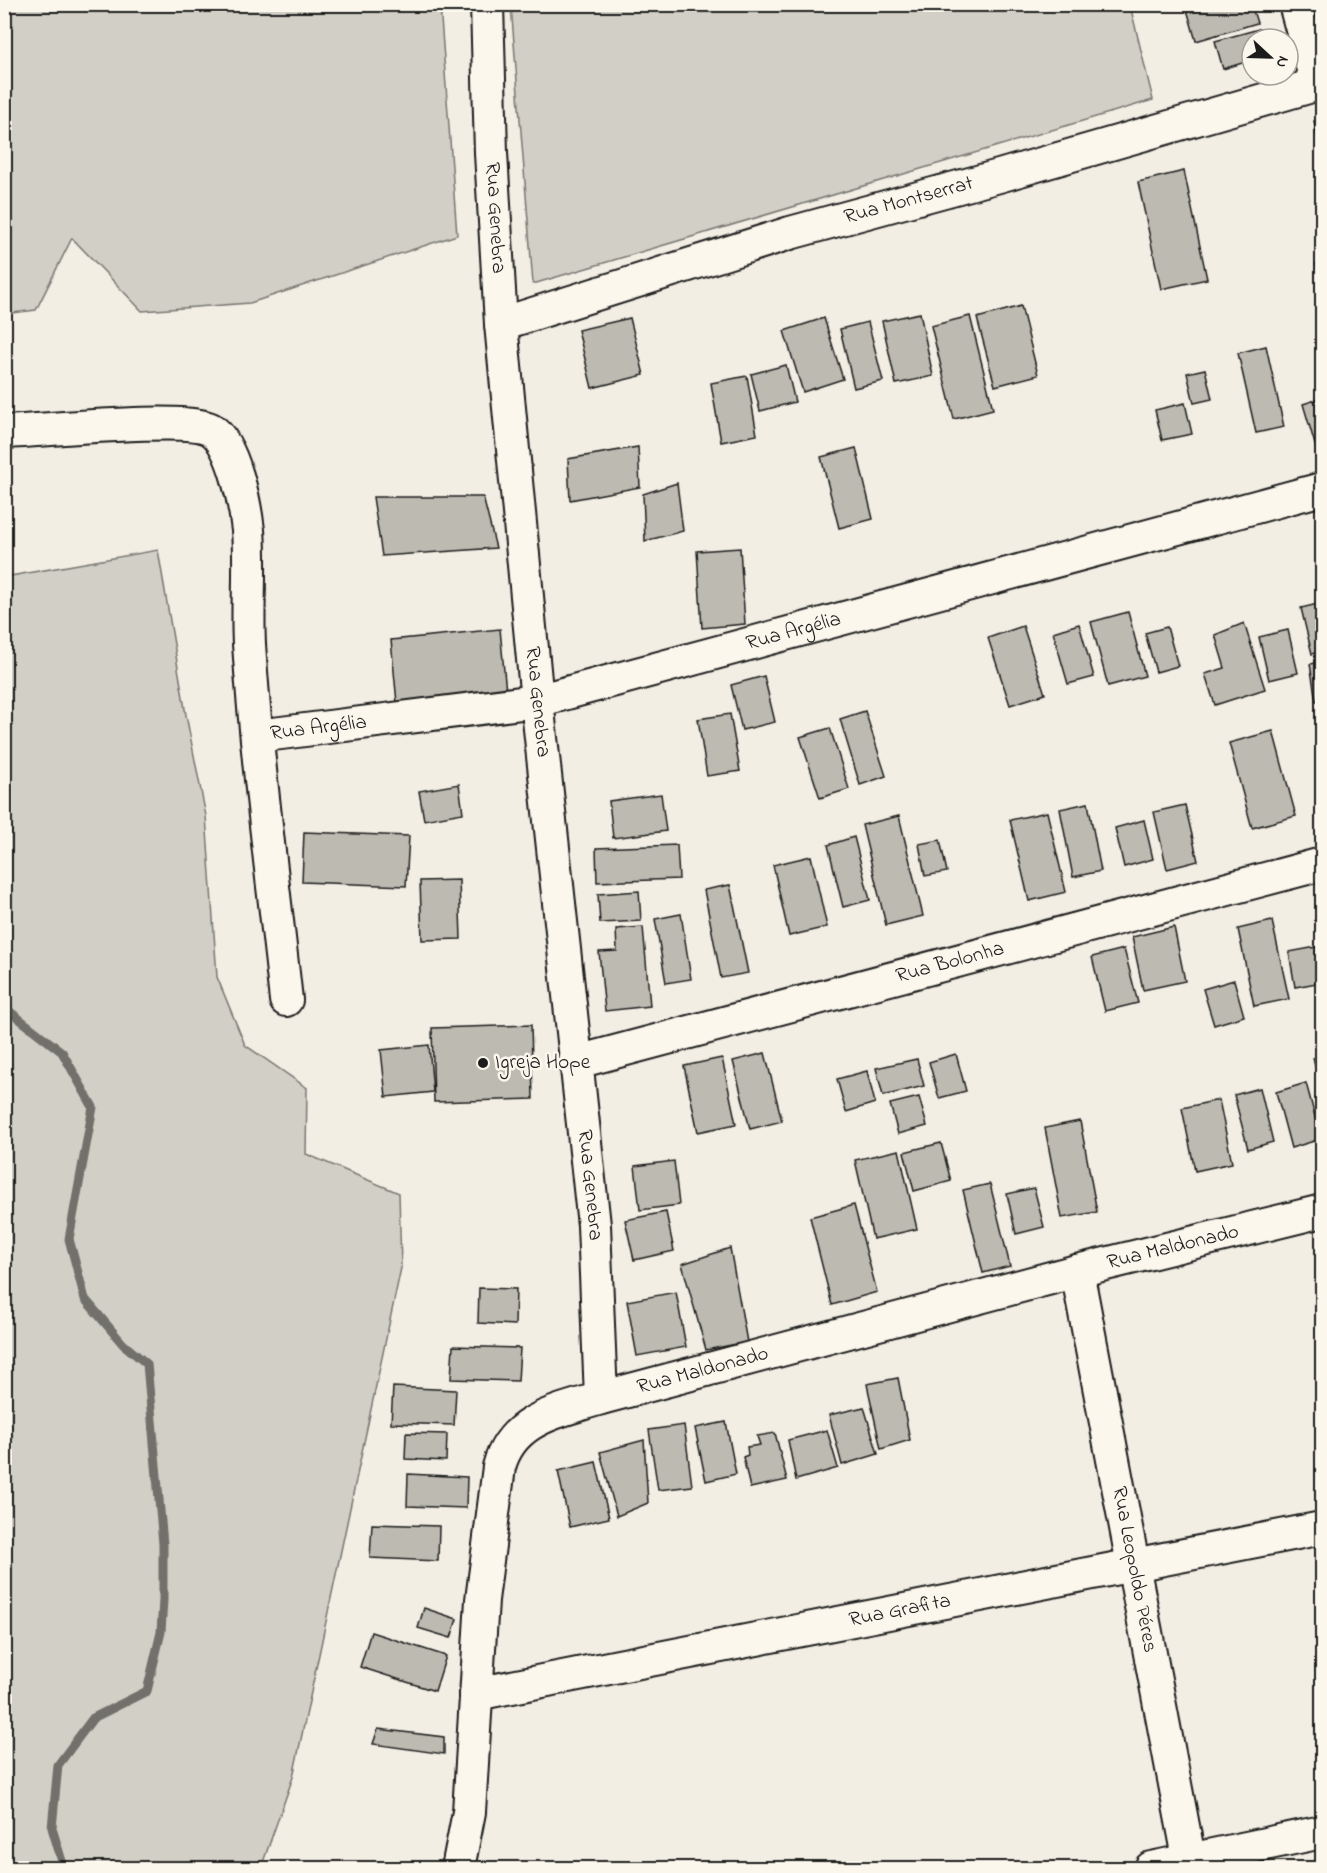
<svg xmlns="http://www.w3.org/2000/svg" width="1327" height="1873" font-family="'Indie Flower',sans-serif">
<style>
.green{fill:#d2cfc6;stroke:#777671;stroke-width:1.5}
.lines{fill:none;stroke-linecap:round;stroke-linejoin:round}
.stream{stroke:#716f6b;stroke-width:9}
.building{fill:#bdbab1;stroke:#1c1c1c;stroke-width:1.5}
.minor-casing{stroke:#1c1c1c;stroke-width:36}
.minor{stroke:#fbf7ec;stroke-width:32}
.poi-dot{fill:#1c1c1c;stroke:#fbf7ec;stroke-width:2}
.labels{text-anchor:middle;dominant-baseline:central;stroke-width:5;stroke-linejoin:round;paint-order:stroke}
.street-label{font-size:21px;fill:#1c1c1c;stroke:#fbf7ec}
.poi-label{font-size:21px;fill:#1c1c1c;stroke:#fbf7ec;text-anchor:start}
</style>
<rect width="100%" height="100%" fill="#f2eee4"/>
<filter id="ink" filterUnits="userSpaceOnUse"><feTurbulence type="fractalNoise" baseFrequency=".0167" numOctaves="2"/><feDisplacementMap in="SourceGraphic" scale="12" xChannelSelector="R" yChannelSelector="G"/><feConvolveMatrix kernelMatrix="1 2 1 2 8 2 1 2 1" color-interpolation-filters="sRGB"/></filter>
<g filter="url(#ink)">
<g class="green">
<path d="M4,5H440L457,235L250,303L142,311L72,238L36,310L5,314Z"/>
<path d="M511,5H1130L1153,100L533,284Z"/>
<path d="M158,550L186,715L206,816L217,977L245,1045L307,1088L306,1154L399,1193L401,1268L293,1777L261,1868H5V577Z"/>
</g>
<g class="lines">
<path class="stream" d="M4,1007L62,1052L93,1107L69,1239L85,1299L123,1344L147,1364L163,1544V1600L161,1632L147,1691L93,1718L58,1765L52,1828L64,1868"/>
</g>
<g class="building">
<path d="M1251,4L1257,23L1196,41L1186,6Z"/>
<path d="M1259,29L1261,39H1252V60L1223,69L1215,41Z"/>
<path d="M1322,119V164L1314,121Z"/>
<path d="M1184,171L1207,279L1161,289L1138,182Z"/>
<path d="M1322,262V285L1316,264Z"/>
<path d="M1021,306L1038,375L995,386L977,318Z"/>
<path d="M920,313L933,376L896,384L882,321Z"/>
<path d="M970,316L993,409L954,419L931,326Z"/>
<path d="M630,318L644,375L592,388L578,330Z"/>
<path d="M824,318L843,379L803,392L784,331Z"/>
<path d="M868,322L883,381L854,388L840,329Z"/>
<path d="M1266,346L1284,427L1256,433L1238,353Z"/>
<path d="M786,365L795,402L760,411L751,374Z"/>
<path d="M1205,369L1212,399L1194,403L1187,373Z"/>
<path d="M747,376L757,435L721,442L711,383Z"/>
<path d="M1322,398V457L1319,458L1303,404Z"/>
<path d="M1185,403L1192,434L1162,440L1155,410Z"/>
<path d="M638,447L640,487L570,500L568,459Z"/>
<path d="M856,448L873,519L839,528L821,457Z"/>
<path d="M677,483L683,531L645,541L643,494Z"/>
<path d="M373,497H483L496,548L382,556Z"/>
<path d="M740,548L745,624L702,628L697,551Z"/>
<path d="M1322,603V651L1312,654L1301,608Z"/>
<path d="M1128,612L1145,676L1108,686L1091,622Z"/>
<path d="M1244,623L1265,689L1215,705L1205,674L1225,668L1215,635Z"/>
<path d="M1079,624L1094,677L1068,684L1053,632Z"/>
<path d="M1023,626L1045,694L1010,705L988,638Z"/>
<path d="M1167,627L1178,666L1156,672L1145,633Z"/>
<path d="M500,629L506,692L397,703L391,640Z"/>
<path d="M1288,630L1298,673L1269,680L1259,637Z"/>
<path d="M1322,662V700L1316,701L1310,664Z"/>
<path d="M764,676L775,722L742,730L731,685Z"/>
<path d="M865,711L886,776L860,785L840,719Z"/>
<path d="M730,714L740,771L707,776L698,719Z"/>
<path d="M830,728L849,789L820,798L800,737Z"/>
<path d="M1273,731L1296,816L1252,828L1229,743Z"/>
<path d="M459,784L463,813L424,820L419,791Z"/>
<path d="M661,794L666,831L613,838L609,801Z"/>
<path d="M1088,803L1101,871L1073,877L1060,809Z"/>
<path d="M1185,805L1198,861L1167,869L1154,812Z"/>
<path d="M1047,812L1066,892L1029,901L1010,820Z"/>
<path d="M899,816L923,916L886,925L862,825Z"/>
<path d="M1144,820L1153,859L1124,867L1115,828Z"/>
<path d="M304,832L409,836L406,886L302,882Z"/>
<path d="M854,837L870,900L843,907L828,845Z"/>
<path d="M940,840L947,872L925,876L919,844Z"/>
<path d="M677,845L679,879L597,882L596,848Z"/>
<path d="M811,856L827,927L789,936L773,865Z"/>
<path d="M459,880L461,939L422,940L420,881Z"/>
<path d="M730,885L748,973L721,978L704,890Z"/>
<path d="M639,891L641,921L600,923L598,894Z"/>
<path d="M681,914L691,979L666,983L655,919Z"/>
<path d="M1272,921L1289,999L1254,1006L1238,929Z"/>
<path d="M643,927L650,1006L605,1011L599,952L617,951L616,929Z"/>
<path d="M1174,927L1185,981L1143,990L1132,937Z"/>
<path d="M1322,946V982L1295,987L1289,952Z"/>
<path d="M1124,949L1138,1003L1105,1011L1092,957Z"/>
<path d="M1234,980L1244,1016L1214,1025L1203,989Z"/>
<path d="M531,1025L533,1099L434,1102L432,1028Z"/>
<path d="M429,1045L433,1092L386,1097L381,1050Z"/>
<path d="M765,1053L782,1121L750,1129L733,1061Z"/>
<path d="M956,1054L966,1091L939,1098L929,1062Z"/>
<path d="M1322,1055V1094L1313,1058Z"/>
<path d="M722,1058L736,1124L698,1132L684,1066Z"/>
<path d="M917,1059L924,1086L883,1096L876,1068Z"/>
<path d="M867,1071L875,1103L846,1112L837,1079Z"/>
<path d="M1306,1083L1321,1139L1291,1148L1276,1092Z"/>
<path d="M1260,1088L1273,1142L1248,1149L1234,1095Z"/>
<path d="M919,1097L927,1126L898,1134L890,1104Z"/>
<path d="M1219,1100L1232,1163L1195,1171L1182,1108Z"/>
<path d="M1080,1121L1097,1212L1062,1218L1045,1128Z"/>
<path d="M941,1143L951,1181L914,1191L904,1152Z"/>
<path d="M899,1150L917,1229L873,1239L855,1160Z"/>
<path d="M674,1161L679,1205L640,1210L635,1166Z"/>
<path d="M990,1184L1010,1266L983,1273L963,1190Z"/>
<path d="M1034,1188L1044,1227L1016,1234L1007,1194Z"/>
<path d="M854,1205L877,1292L832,1305L810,1217Z"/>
<path d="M666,1212L674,1251L634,1260L625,1220Z"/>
<path d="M730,1248L747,1342L706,1350L682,1264Z"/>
<path d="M479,1288L516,1289L515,1325L478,1323Z"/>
<path d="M676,1292L686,1347L637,1356L627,1301Z"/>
<path d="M453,1346L520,1348L518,1381L451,1379Z"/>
<path d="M898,1378L910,1440L881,1449L867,1384Z"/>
<path d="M393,1387L456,1390L454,1425L391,1423Z"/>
<path d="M864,1407L878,1454L842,1465L829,1415Z"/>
<path d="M726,1422L736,1474L706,1481L695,1428Z"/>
<path d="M684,1425L692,1486L658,1490L649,1430Z"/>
<path d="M827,1430L838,1468L796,1480L788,1440Z"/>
<path d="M406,1433L447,1434L446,1461L405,1459Z"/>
<path d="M775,1433L787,1480L750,1488L743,1457L748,1455L747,1447L760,1445L757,1436Z"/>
<path d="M644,1440L648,1503L617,1516L600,1452Z"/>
<path d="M596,1462L609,1518L570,1527L558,1471Z"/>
<path d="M408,1474L467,1477L466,1508L407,1506Z"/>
<path d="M372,1524L439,1526L438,1561L370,1558Z"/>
<path d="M424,1608L457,1619L451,1638L418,1628Z"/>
<path d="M371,1632L446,1656L435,1691L360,1667Z"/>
<path d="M378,1729L444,1737V1754L373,1744Z"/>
</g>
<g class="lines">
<defs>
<g id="minor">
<path id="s1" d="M487,4L491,153L501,324L537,701L594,1225L601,1398"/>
<path d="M1295,4L1317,84"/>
<path id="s2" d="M501,324L790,233L999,176L1322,83"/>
<path d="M4,432C39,431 190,415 212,430C234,446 245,504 248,530C251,568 247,606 249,644C257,763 273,881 286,1000"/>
<path id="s3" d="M257,736L537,701L1322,489"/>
<path id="s4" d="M577,1062L1322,864"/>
<path id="s5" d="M1077,1271L1191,1868"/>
<path id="s6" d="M476,1694L1322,1528"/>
<path id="s7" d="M458,1868L469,1812L482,1600L499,1467C512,1418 558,1412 601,1398L1077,1271L1322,1211"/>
<path d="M1151,1868L1322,1832"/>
</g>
</defs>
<use href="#minor" class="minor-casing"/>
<use href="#minor" class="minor"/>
</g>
</g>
<circle class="poi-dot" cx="483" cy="1063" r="6"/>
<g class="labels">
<g class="street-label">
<text stroke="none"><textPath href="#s2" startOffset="426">Rua Montserrat</textPath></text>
<text stroke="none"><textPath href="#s1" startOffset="214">Rua Genebra</textPath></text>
<text stroke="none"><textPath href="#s3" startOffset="548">Rua Argélia</textPath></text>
<text stroke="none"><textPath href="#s1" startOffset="700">Rua Genebra</textPath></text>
<text stroke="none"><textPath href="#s3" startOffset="62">Rua Argélia</textPath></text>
<text stroke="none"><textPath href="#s4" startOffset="386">Rua Bolonha</textPath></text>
<text stroke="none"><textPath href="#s1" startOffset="1186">Rua Genebra</textPath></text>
<text stroke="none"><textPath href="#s7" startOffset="1125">Rua Maldonado</textPath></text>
<text stroke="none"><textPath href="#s7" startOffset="639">Rua Maldonado</textPath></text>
<text stroke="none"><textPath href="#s5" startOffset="304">Rua Leopoldo Péres</textPath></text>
<text stroke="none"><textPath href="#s6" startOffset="432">Rua Grafita</textPath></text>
</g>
<g class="poi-label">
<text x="495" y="1063">Igreja Hope</text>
</g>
</g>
<rect width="1327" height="1873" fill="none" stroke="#fbf7ec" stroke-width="24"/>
<rect x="12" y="12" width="1303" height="1849" fill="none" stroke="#1c1c1c" stroke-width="2" filter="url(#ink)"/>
<g transform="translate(1270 57) rotate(112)"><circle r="28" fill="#fbf7ec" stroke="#a29f99" stroke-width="1.5"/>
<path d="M0-4.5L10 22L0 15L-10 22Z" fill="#1c1c1c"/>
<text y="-9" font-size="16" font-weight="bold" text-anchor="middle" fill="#1c1c1c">N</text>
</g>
</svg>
